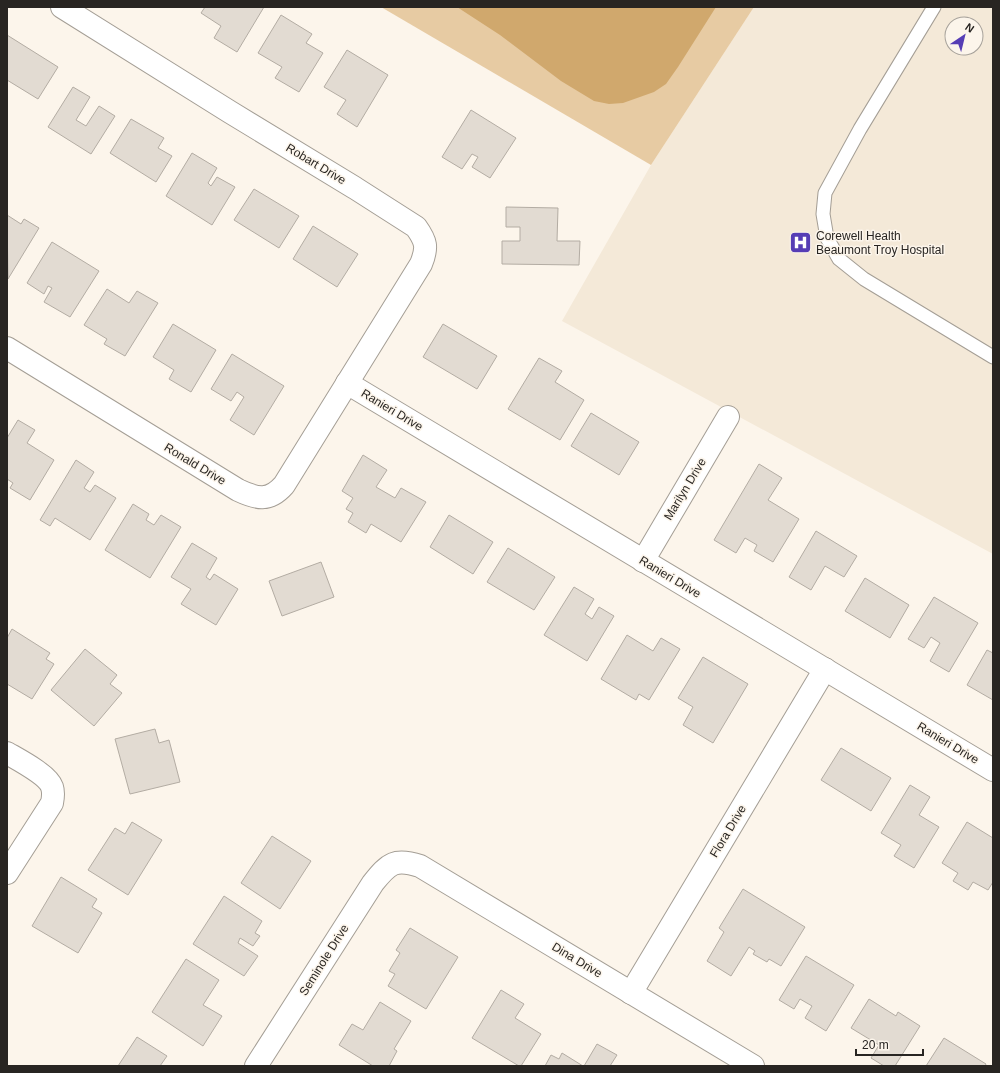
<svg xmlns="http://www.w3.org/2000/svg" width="1000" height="1073" font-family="Helvetica,sans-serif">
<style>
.built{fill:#f4e9d8;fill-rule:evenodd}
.green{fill:#e7cba3}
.water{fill:#d0a86d}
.building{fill:#e2dbd2;stroke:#b3aca3}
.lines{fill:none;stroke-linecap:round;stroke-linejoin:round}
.service-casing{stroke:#a49e95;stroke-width:15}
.minor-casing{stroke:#a49e95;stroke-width:24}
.service{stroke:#fff;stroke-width:13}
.minor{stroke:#fff;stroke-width:22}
.labels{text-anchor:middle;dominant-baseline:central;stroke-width:3;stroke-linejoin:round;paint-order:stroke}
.street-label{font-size:12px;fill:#282522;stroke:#fcf5eb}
.poi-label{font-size:12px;fill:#282522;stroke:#fcf5eb;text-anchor:start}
</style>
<rect width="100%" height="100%" fill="#fcf5eb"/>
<path class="built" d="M754,7H993V554L562,321L651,165ZM952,24H976V48H952Z"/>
<path class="green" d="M381,7H754L651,165Z"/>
<path class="water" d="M457,7H716L678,67L666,84L654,92L623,103L609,104L594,101L561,81L500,35Z"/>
<g class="building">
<path d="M205,7H264L237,52L214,38L221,26L201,13Z"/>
<path d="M281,15L312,34L306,43L323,53L299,92L275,78L282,67L258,53Z"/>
<path d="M7,35L58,67L38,99L7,80Z"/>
<path d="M347,50L388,75L357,127L337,114L346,100L324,87Z"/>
<path d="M73,87L90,97L76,120L86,126L99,106L115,116L91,154L48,127Z"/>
<path d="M471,110L516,138L490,178L472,167L478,157L472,154L462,169L442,157Z"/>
<path d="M131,119L164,138L158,148L172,156L156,182L110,153Z"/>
<path d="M192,153L217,168L208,183L211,186L217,177L235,187L212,225L166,196Z"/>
<path d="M254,189L299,216L279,248L234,220Z"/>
<path d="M506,207L558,208L557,241H580L579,265L502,264V241H520V227H506Z"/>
<path d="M7,215L21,224L24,219L39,228L8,279Z"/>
<path d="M313,226L358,254L337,287L293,259Z"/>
<path d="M52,242L99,271L70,317L44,302L52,288L48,286L44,294L27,283Z"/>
<path d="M107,289L129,303L137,291L158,303L125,356L104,344L107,339L84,325Z"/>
<path d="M173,324L216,350L191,392L169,379L174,370L153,357Z"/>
<path d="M443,324L497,356L477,389L423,357Z"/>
<path d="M232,354L284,386L254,435L230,420L244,397L237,392L231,401L211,389Z"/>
<path d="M539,358L562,371L555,382L584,400L560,440L508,409Z"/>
<path d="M591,413L639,442L619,475L571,446Z"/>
<path d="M18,420L35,430L27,443L54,460L30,500L10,488L13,483L7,479V438Z"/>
<path d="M363,455L387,470L376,487L395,498L401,488L426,502L401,542L371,524L366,533L348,522L353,513L346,509L353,498L342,491Z"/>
<path d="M76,460L94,472L84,488L90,492L95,485L116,498L90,540L55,518L50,526L40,520Z"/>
<path d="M759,464L782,478L768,500L799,519L773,562L754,551L757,545L745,538L736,553L714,540Z"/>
<path d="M133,504L149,514L146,520L154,525L161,515L181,527L150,578L105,550Z"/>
<path d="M449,515L493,542L473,574L430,547Z"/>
<path d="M816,531L857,556L844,577L825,566L811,590L789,577Z"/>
<path d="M192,543L217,558L206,577L210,580L214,574L238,589L216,625L181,604L191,589L171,577Z"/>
<path d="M508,548L555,577L534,610L487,582Z"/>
<path d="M321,562L334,597L282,616L269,581Z"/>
<path d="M865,578L909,605L890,638L845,611Z"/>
<path d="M574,587L594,599L585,614L592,619L599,607L614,616L587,661L544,635Z"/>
<path d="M934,597L978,623L949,672L930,661L940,643L931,637L924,648L908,639Z"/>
<path d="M12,629L50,653L46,659L54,664L32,699L7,684V638Z"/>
<path d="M627,635L653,651L661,638L680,649L649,700L639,694L636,700L601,679Z"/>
<path d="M85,649L117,675L110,684L122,693L94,726L51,690Z"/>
<path d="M987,650L993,653V700L967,685Z"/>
<path d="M703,657L748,684L713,743L683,725L693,707L678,698Z"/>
<path d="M155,729L159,743L169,740L180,782L130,794L115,739Z"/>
<path d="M841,748L891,778L871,811L821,780Z"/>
<path d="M910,785L930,797L919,815L939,827L914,868L894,856L901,845L881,833Z"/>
<path d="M132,822L162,840L128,895L88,870L115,828L125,834Z"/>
<path d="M967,822L993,838V882L988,890L973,882L968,890L953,881L958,873L942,863Z"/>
<path d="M272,836L311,861L280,909L241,883Z"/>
<path d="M61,877L97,899L92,907L102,913L78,953L32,926Z"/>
<path d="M743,889L805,927L781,966L769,959L767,962L753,954L755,951L749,947L731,976L707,961L724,932L719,928Z"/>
<path d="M224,896L262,921L255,933L260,936L253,946L240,938L238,943L258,956L244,976L193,944Z"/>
<path d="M410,928L458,957L426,1009L388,986L395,974L389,971L400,953L396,950Z"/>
<path d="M806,956L854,985L826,1031L805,1018L812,1006L800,999L794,1009L779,1000Z"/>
<path d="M186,959L219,980L203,1005L222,1016L203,1046L152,1012Z"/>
<path d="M501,990L524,1004L515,1018L541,1034L521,1066H519L472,1038Z"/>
<path d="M869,999L896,1016L898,1012L920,1026L895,1066H884L871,1058L879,1045L851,1028Z"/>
<path d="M380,1002L411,1021L394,1049L397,1051L389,1066H373L339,1045L352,1024L363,1030Z"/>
<path d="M137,1037L167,1056L160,1066H118Z"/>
<path d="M944,1038L986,1064L985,1066H926Z"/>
<path d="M597,1044L617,1055L610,1066H584Z"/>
<path d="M562,1053L583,1066H545L551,1055L559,1059Z"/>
</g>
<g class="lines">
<defs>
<path id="service" d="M934,7L860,129L825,193L823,214L827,238L839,259L864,279L993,357"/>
<g id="minor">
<path d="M7,348L238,490C257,499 269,502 284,485L421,264C428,247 426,241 416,227L355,188L230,112L62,7"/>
<path d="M347,383L993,770"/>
<path d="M643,561L728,417"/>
<path d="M7,753C19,760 48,775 52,787C54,793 53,798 52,803L7,873"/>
<path d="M631,993L825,669"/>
<path d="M256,1066L373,883C389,863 395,858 420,866L753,1066"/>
</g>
</defs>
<use href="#service" class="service-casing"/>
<use href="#minor" class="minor-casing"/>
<use href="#service" class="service"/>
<use href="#minor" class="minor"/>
</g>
<defs>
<symbol id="hospital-square" viewBox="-11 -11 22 22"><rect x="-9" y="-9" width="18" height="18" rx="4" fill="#563db5" stroke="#fcf5eb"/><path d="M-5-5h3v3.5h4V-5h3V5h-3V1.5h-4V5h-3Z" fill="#fff"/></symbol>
</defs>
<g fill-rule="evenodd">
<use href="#hospital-square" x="788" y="230" width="25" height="25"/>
</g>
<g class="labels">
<g class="street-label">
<text transform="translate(316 164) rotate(31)">Robart Drive</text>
<text transform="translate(392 410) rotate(31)">Ranieri Drive</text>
<text transform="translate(195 464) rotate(31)">Ronald Drive</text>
<text transform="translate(685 489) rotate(-59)">Marilyn Drive</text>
<text transform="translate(670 577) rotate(31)">Ranieri Drive</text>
<text transform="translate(948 743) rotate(31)">Ranieri Drive</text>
<text transform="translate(728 831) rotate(-59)">Flora Drive</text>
<text transform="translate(324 960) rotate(-58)">Seminole Drive</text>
<text transform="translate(577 960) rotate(31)">Dina Drive</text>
</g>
<g class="poi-label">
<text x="816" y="236">Corewell Health<tspan x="816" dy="14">Beaumont Troy Hospital</tspan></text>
</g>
</g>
<rect width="1000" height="1073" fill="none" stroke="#282522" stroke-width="16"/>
<g transform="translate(964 36) rotate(35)"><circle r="19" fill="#fcf5eb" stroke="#a7a29b"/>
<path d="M0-3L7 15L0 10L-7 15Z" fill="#563db5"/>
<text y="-6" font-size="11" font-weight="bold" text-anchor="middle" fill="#282522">N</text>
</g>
<path d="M856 1049v6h67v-6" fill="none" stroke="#282522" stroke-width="2"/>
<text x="862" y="1049" font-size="12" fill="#282522" stroke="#fcf5eb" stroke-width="3" paint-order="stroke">20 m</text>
</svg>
